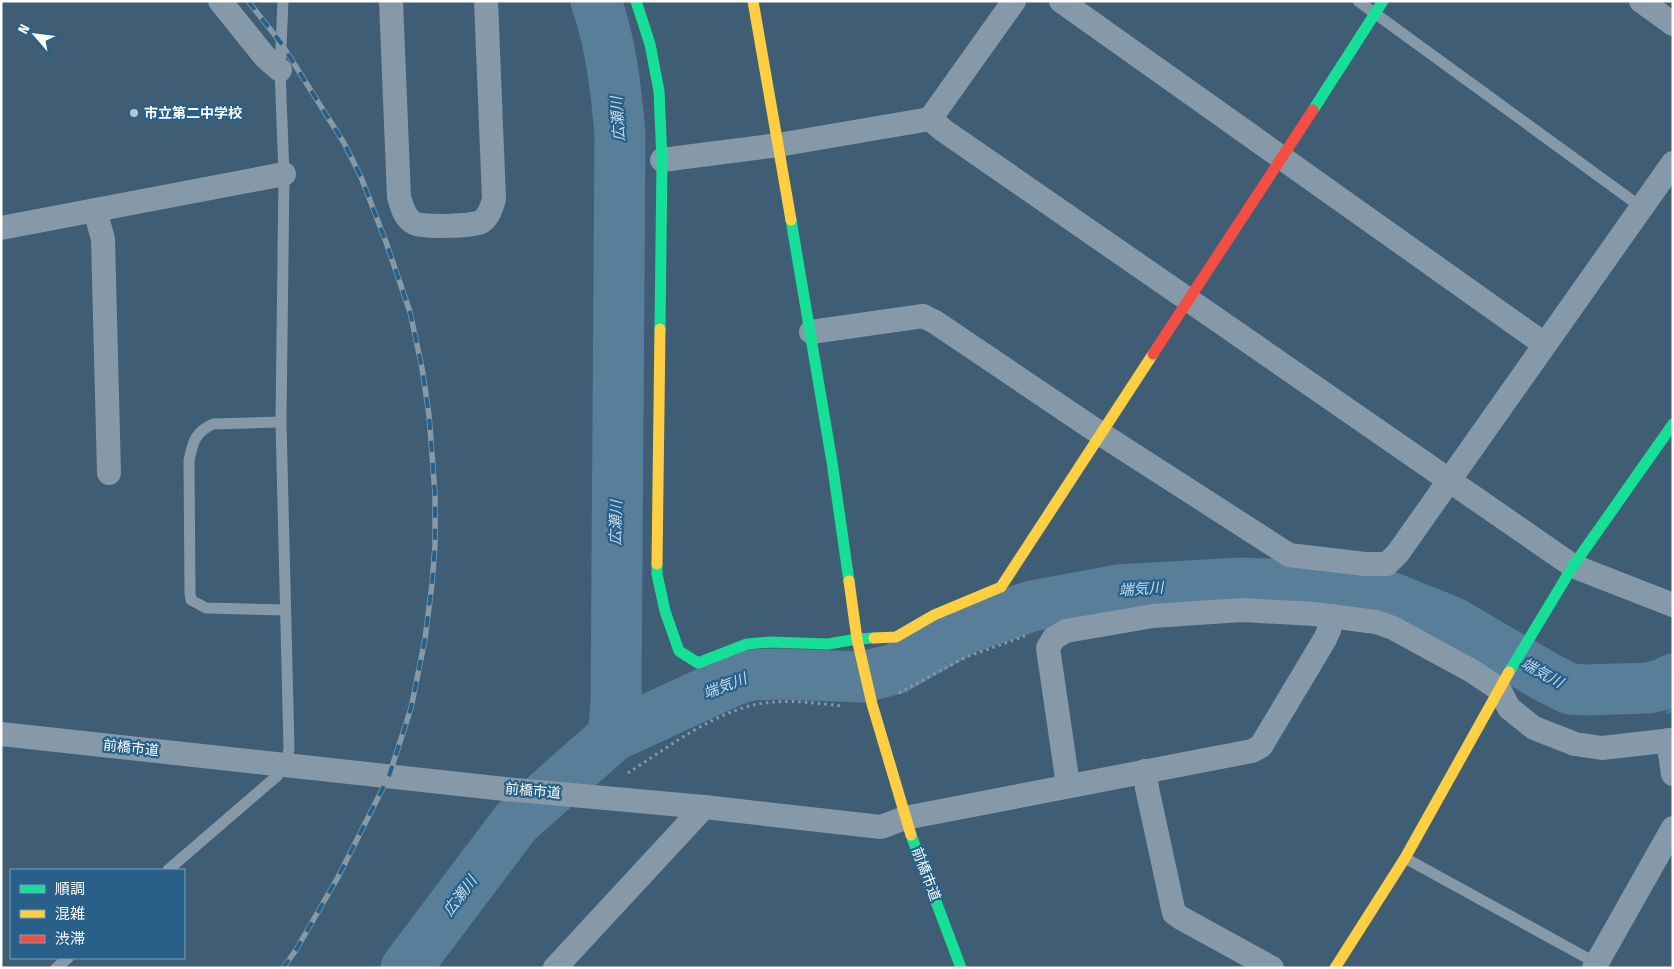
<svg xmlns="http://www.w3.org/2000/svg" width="1674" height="969" font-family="'Fira Sans Condensed','Noto Sans JP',sans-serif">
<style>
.park{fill:#3e76a0}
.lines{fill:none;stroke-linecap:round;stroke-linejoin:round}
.river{stroke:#597e99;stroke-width:51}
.path{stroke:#8699a9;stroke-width:3;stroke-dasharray:2.5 4;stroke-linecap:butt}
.lane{stroke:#8699a9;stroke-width:11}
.street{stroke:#8699a9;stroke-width:24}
.fast{stroke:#16e098;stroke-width:11}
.slow{stroke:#ffcf43;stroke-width:11}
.jam{stroke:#f24e42;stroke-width:11}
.rail-casing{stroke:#8699a7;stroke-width:5.5}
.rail{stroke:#29608a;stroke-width:4;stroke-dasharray:11;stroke-linecap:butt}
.poi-dot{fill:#bcc6ce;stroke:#29608a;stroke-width:2}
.labels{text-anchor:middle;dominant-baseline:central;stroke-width:4.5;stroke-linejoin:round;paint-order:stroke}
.poi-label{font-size:14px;font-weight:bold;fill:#fff;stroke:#29608a;text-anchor:start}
.street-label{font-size:14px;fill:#fff;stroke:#29608a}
.water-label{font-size:15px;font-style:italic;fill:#c3ddf0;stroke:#29608a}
</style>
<rect width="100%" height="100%" fill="#3f5d74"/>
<path class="park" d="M1673,696V713L1666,714L1664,700Z"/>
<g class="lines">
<g class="river">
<path d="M613,736L734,680L752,675L778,674L863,677L895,669L965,629L1032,606L1118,590L1240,583L1287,585L1354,592L1392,598L1452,622L1548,678L1570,689L1584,690L1649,688L1664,684L1673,679"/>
<path d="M406,968L516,822L613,736L616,704L620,134C616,88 611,44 596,1"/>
</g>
<g class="path">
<path d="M899,693L966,657L1025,636"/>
<path d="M628,773C670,746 722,705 774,702C795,700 822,704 843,706"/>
</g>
<g class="lane">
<path d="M1358,1L1641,207"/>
<path d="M281,422L213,424C195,432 193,442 189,460L190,593L191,600L206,608L285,610"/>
<path d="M1405,858L1598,964"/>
<path d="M168,870L277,776L286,764L289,749L281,422L284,174L280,70L283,1"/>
<path d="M56,968L68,958"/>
</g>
<g class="street">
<path d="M220,1L266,58L280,70"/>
<path d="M391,1L399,197C402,206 404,218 414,223C423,228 471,226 481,222C489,217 492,207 494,199L486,1"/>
<path d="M1061,1L1544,344"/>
<path d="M1641,1L1673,24"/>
<path d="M930,119L943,130L1573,566L1673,605"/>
<path d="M662,160L778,145L930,119L1014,1"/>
<path d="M95,210L103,239L109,473"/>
<path d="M1,228L284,174"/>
<path d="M811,332L923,316L935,322L1101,434L1289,555L1365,564H1387L1398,553L1673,163"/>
<path d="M1,734L505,789L704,807L881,827L905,818L1252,751L1261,746L1325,639L1329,630L1332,616"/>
<path d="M1668,740L1673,774"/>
<path d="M1145,771L1147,788L1174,913L1181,918L1272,968"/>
<path d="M1068,785L1048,648L1054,638L1066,631L1153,616L1242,610L1314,614L1376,622L1393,628L1472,671L1499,689L1509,708L1534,728L1575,744L1602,748L1673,740"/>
<path d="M555,968L704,807"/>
<path d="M1594,968L1673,828"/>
</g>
<g class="fast">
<path d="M636,1L650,44L659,91L662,160L660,329"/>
<path d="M1313,110L1383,1"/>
<path d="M791,220L832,462L849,581"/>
<path d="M657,564V574L665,611L679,651L698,663L747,644L770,642L828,644L857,639L874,638"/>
<path d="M1509,672L1573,566L1673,424"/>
<path d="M911,835L961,968"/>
</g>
<g class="slow">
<path d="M753,1L791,220"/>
<path d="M657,564L660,329"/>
<path d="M849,581L857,639L872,704L911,835"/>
<path d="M874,638L896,637L934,615L1001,587L1153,354"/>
<path d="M1335,968L1405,858L1509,672"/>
</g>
<path class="jam" d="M1153,354L1313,110"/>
<defs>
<path id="rail" d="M248,1L281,43L344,143L361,177L386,242L410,312L422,368L429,415L435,494V545L432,584L425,639L411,708L389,776L338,877L296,950L283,968"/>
</defs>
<use href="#rail" class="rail-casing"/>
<use href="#rail" class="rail"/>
</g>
<circle class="poi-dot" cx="134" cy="113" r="5"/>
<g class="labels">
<g class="poi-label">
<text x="144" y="113">市立第二中学校</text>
</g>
<g class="street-label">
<text transform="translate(131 748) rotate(6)">前橋市道</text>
<text transform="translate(533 791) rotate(5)">前橋市道</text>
<text transform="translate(926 874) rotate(69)">前橋市道</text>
</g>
<g class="water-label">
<text transform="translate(618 119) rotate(-94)">広瀬川</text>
<text transform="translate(616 523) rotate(-89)">広瀬川</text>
<text transform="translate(1141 589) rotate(-4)">端気川</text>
<text transform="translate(1542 673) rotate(29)">端気川</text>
<text transform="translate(725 686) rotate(-21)">端気川</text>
<text transform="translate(460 896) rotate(-53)">広瀬川</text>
</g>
</g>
<rect width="1674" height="969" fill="none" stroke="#ffffff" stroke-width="5"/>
<rect x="10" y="869" width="175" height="90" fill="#29608a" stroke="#7fa0b9"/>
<rect x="20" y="885" width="25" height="8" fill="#16e098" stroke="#7fa0b9"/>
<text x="55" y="894" font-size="15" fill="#ffffff">順調</text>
<rect x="20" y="910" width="25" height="8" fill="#ffcf43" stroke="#7fa0b9"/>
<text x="55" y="919" font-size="15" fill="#ffffff">混雑</text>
<rect x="20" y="935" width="25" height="8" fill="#f24e42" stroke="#7fa0b9"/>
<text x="55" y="944" font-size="15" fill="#ffffff">渋滞</text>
<g transform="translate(35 35) rotate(298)" stroke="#29608a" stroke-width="4" paint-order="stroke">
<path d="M0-4L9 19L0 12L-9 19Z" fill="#ffffff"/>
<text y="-8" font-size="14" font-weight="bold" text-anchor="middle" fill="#ffffff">N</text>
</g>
</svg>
